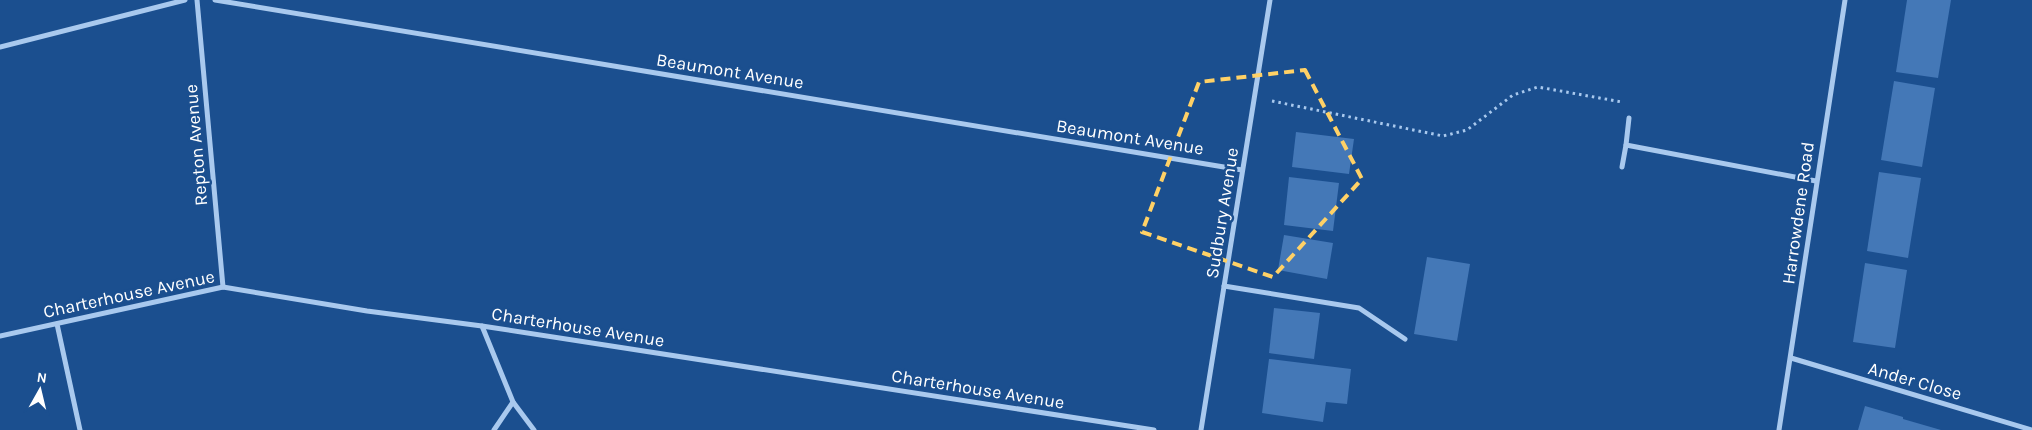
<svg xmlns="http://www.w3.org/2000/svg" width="2032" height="430" font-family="Karla,sans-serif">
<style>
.building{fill:#4478b7}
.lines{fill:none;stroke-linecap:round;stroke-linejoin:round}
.path{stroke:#a9c9ee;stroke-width:3;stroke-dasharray:2.5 4;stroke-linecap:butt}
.street{stroke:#a9c9ee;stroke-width:5}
.marked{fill:none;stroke:#ffd166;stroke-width:4;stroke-dasharray:10 6;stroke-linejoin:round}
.labels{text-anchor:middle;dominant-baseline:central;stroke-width:5;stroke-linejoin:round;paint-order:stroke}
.street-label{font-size:18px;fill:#fff;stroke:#1b4f8f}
</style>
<rect width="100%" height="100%" fill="#1b4f8f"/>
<g class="building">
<path d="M1907,0H1951L1938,78L1896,72Z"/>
<path d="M1894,81L1935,88L1922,167L1881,160Z"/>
<path d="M1296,132L1354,139L1349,174L1292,167Z"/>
<path d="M1879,172L1921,178L1908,258L1867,251Z"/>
<path d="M1289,177L1339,183L1333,231L1284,225Z"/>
<path d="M1284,235L1333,243L1327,279L1278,270Z"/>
<path d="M1427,257L1470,264L1457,341L1414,334Z"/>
<path d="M1865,263L1907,270L1895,348L1853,342Z"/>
<path d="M1274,308L1320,313L1314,359L1269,353Z"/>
<path d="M1269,359L1351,369L1347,404L1326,402L1323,422L1262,413Z"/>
<path d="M1865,406L1903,417V419L1941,430H1858Z"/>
</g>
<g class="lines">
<path class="path" d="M1272,101L1443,136L1467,130L1513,95L1538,87L1622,102"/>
<g class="street">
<path d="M197,0L223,287"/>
<path d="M215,0L1242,170"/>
<path d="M0,47L185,0"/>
<path d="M1629,118L1626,145L1816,181"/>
<path d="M1622,167L1626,145"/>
<path d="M1224,286L1359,308L1405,339"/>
<path d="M57,324L80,430"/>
<path d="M482,326L513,402L534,430"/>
<path d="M0,336L223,287L367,311L482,326L1154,430"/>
<path d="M1791,358L2032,430"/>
<path d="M494,430L513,402"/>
<path d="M1201,430L1270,0"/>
<path d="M1779,430L1845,0"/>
</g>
</g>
<path class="marked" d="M1305,70L1362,179L1273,277L1142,232L1199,82Z"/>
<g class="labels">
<g class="street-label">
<text transform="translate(730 71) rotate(9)">Beaumont Avenue</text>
<text transform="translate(1130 137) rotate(9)">Beaumont Avenue</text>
<text transform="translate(196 145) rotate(-95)">Repton Avenue</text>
<text transform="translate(1222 213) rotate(-81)">Sudbury Avenue</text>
<text transform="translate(1798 213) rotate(-82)">Harrowdene Road</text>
<text transform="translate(129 294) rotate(-12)">Charterhouse Avenue</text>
<text transform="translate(578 327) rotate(9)">Charterhouse Avenue</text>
<text transform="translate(1915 381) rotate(16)">Ander Close</text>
<text transform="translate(978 389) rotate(9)">Charterhouse Avenue</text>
</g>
</g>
<g transform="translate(40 390) rotate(8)" stroke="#1b4f8f" stroke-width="4" paint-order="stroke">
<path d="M0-4L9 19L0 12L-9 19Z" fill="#ffffff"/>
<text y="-8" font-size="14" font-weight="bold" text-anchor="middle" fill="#ffffff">N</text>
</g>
</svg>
